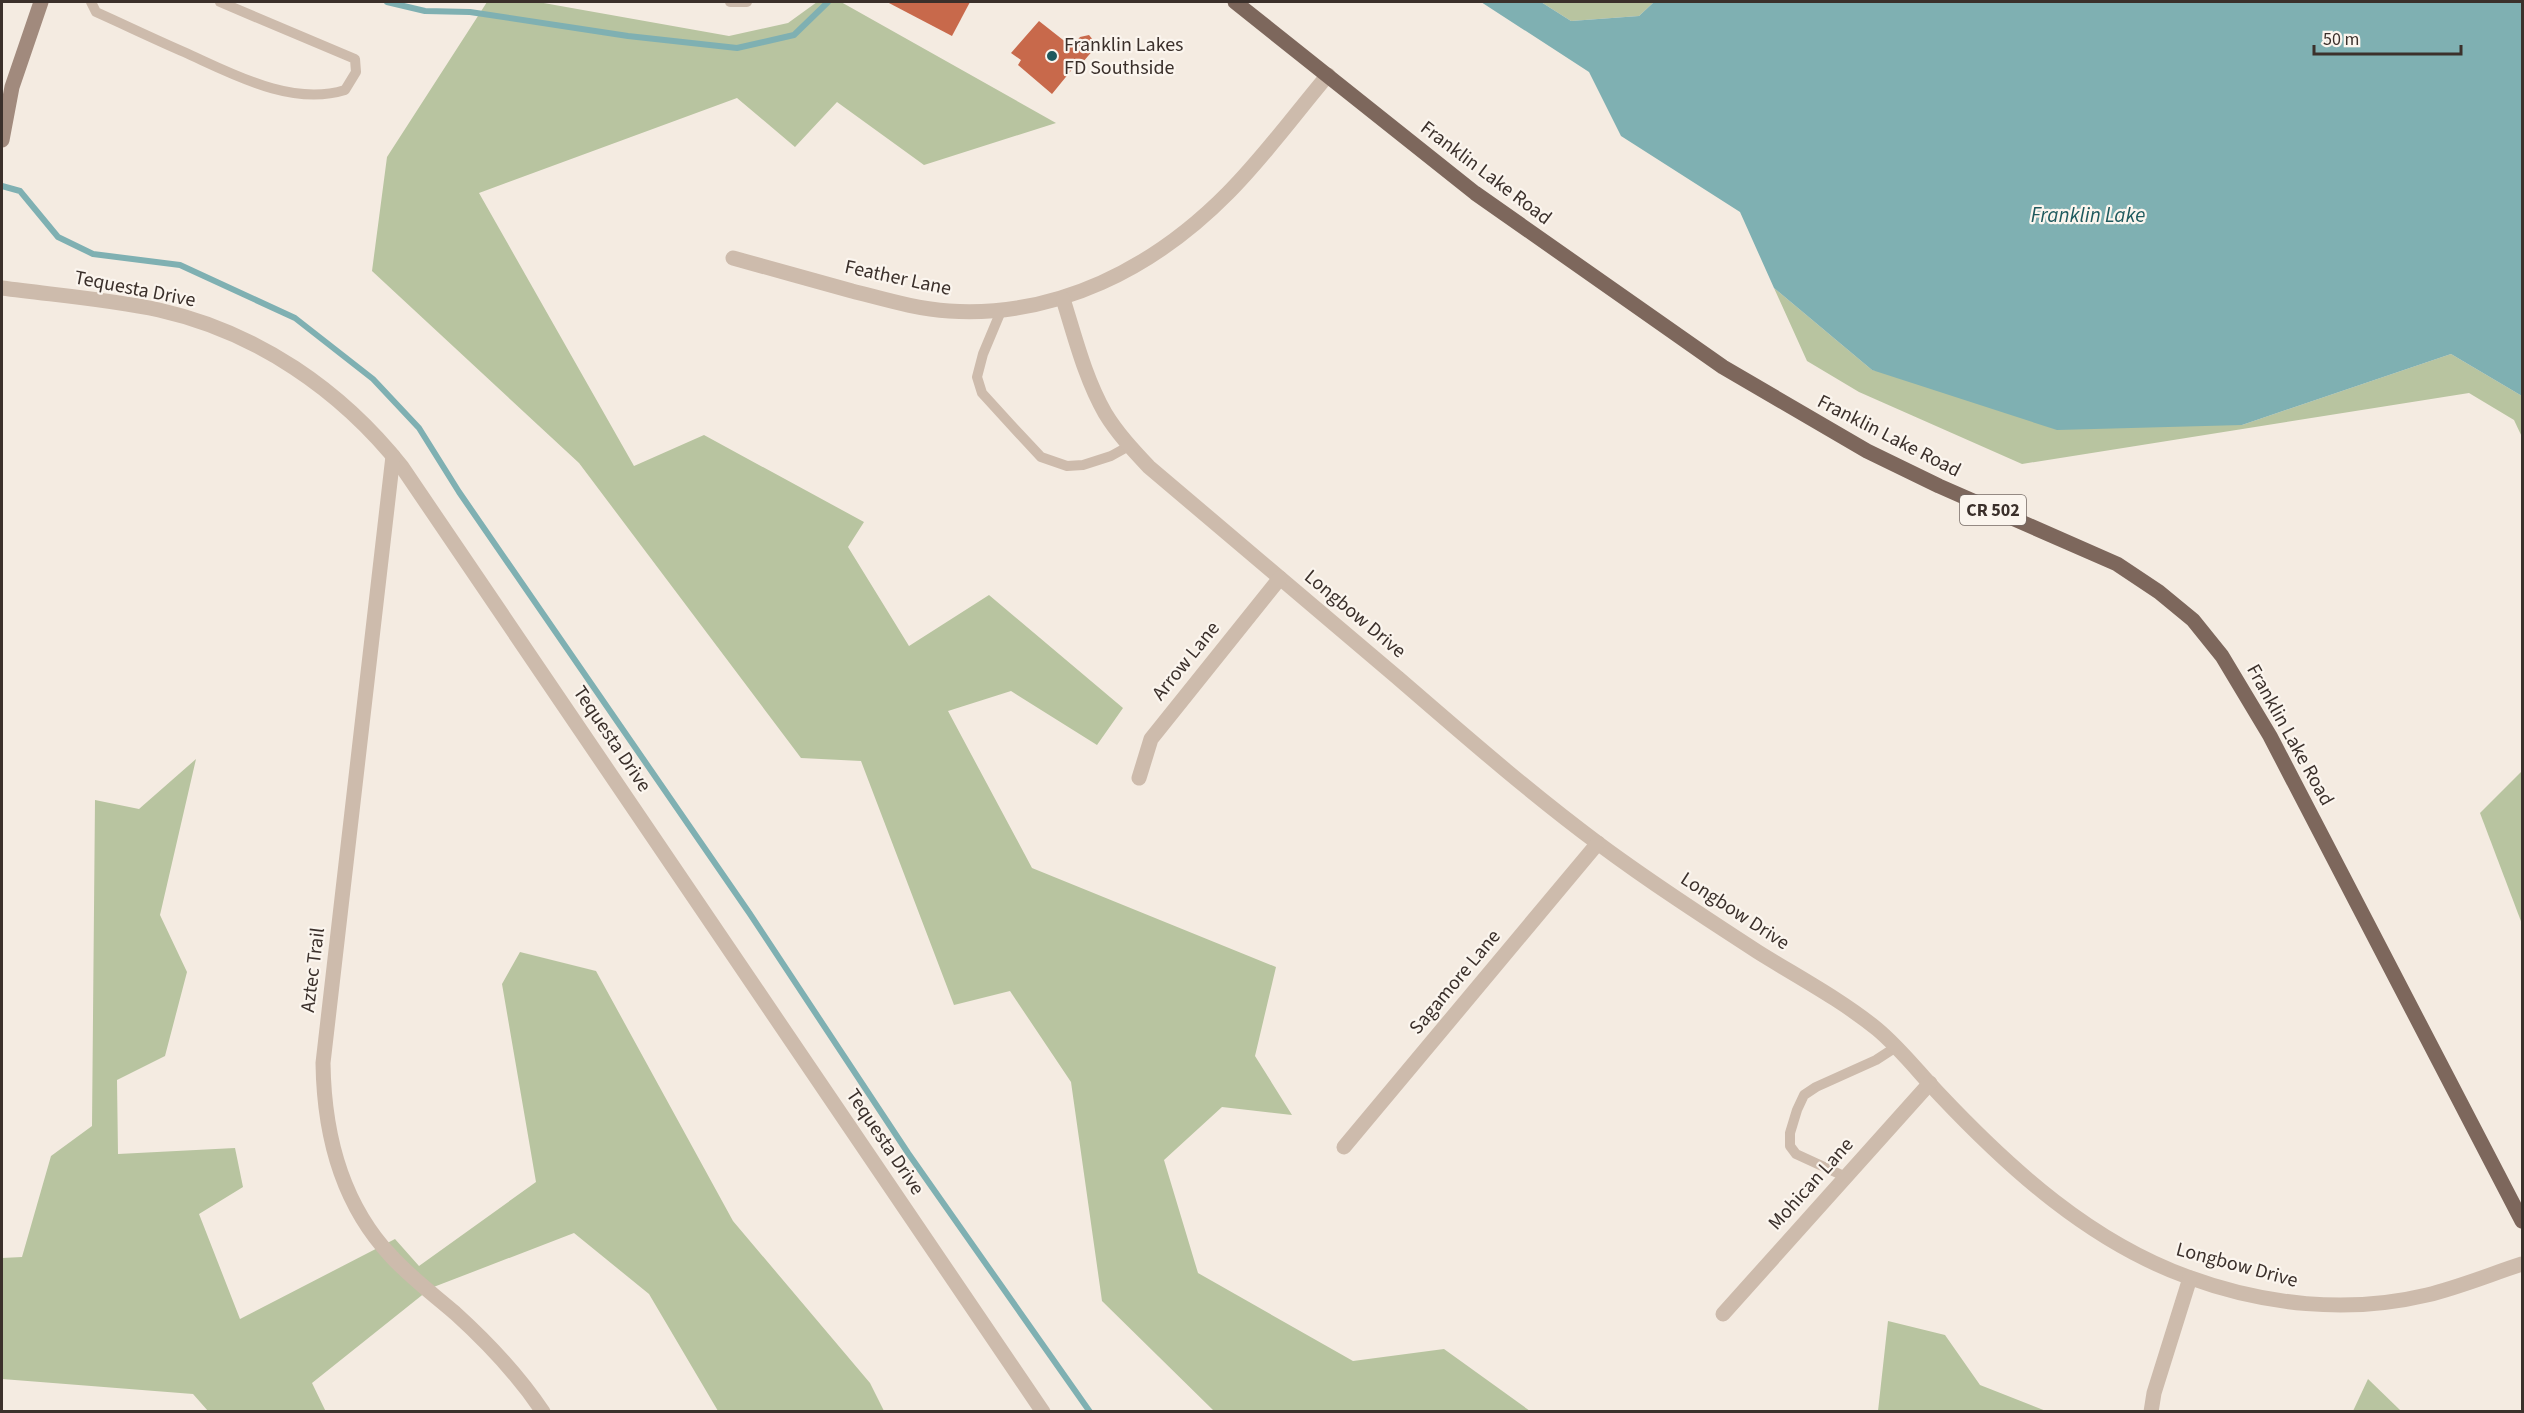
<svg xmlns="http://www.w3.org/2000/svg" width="2524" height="1413" font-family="'Source Sans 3',sans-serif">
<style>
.green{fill:#b8c4a0}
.water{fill:#7fb0b2}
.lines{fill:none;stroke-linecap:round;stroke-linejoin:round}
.stream{stroke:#7fb0b2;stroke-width:6}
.building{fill:#c8694b}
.service{stroke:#cdbbac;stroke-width:10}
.minor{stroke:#cdbbac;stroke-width:15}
.secondary{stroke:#a18a7d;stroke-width:15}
.primary{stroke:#7d675c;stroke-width:15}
.poi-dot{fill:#1f5a5e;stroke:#fbf5ee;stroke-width:2}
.labels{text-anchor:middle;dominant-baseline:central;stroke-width:4.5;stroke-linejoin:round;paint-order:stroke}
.shield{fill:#fbf5ee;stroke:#756b66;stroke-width:1.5}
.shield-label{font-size:18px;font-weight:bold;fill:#3b302b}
.poi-label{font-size:20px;fill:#3b302b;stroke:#fbf5ee;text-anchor:start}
.street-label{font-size:20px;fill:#3b302b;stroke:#fbf5ee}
.water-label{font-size:21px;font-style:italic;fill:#1f5a5e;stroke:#fbf5ee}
</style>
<rect width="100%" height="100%" fill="#f4ebe1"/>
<g class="green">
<path d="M487,2H538L729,36L788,23L817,2H841L1056,123L924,165L837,102L795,147L737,98L479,193L634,466L704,435L864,522L848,547L909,646L989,595L1123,708L1097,745L1011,691L948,711L1032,868L1276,967L1255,1056L1292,1115L1222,1107L1164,1160L1198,1273L1353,1361L1444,1349L1530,1411H1214L1102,1301L1071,1082L1010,991L954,1005L861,761L801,758L579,463L372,271L387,157Z"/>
<path d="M1541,2H1654L1639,16L1571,21Z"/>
<path d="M1774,288L1872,370L2242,425L2451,354L2522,396V437L2514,420L2469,393L2022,464L1859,392L1807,361Z"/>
<path d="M196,759L160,915L187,972L165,1056L117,1080L118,1154L235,1148L243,1187L199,1214L240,1319L395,1239L419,1266L536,1182L502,984L520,952L596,971L733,1221L870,1383L884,1411H718L649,1294L574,1233L431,1288L312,1383L326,1412L208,1411L193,1394L2,1379V1258L22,1257L51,1156L92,1126L95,800L139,809Z"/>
<path d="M2522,771V924L2480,813Z"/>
<path d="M1888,1321L1945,1335L1980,1385L2046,1411H1878Z"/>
<path d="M2368,1379L2401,1411H2353Z"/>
</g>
<path class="water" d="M1481,2H1541L1571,21L1639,16L1654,2H2522V396L2451,354L2242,425L2057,430L1872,370L1774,288L1740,212L1621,136L1589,72Z"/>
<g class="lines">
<g class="stream">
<path d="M387,2L425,11L470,12L628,36L737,48L794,35L828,2"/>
<path d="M2,186L20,191L58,237L93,254L180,265L295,318L373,379L419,428L459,492L750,914L908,1153L1090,1412"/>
</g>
</g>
<g class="building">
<path d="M887,2H970L952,36Z"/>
<path d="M1039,21L1072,47L1080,37L1089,35L1094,41V49L1077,69L1074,67L1052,94L1018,65L1021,60L1011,53Z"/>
</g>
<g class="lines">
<g class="service">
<path d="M91,2L96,12C125,25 154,39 184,52C231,73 291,107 345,90L356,72L355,59L220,2"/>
<path d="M730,2H747"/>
<path d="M1001,311L983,354L977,377L982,393L1013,427L1041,457L1067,466L1083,465L1111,456L1129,446"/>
<path d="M1846,1177L1796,1154L1790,1146V1133L1797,1110L1804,1095L1816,1087L1876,1060L1896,1047"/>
</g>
<g class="minor">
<path d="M733,258C773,269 812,280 852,291C884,299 916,309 949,311C1057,318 1154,268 1228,193C1264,157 1295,114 1328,75"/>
<path d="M2,288C54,295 108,299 159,310C257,332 341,390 402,467L1043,1412"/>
<path d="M1063,299C1075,337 1085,378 1105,413C1117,433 1133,450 1149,467C1232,538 1315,608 1398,678C1464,735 1529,792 1599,844C1650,882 1704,917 1758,952C1798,977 1840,999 1877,1029C1901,1049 1919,1073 1941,1096C2011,1170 2091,1242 2188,1277C2264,1305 2348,1314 2427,1295C2460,1287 2491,1274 2522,1264"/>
<path d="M393,456L323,1063C324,1133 341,1203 391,1256C410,1277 433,1294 455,1313C487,1342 519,1376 543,1412"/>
<path d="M1139,778L1151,739L1280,578"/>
<path d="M1344,1147L1598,843"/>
<path d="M1723,1314L1930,1083"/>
<path d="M2151,1412L2154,1393L2190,1278"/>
</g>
<path class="secondary" d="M2,140L12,87L41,2"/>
<path class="primary" d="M1235,2L1475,193L1723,367L1867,451L1939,486L2117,564L2159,592L2193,620L2222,656L2270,736L2522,1221"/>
</g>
<circle class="poi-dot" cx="1052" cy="56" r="6"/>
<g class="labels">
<rect class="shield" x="1960" y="495" width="66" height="30" rx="4.5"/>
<g class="shield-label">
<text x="1993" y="510">CR 502</text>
</g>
<g class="poi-label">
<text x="1064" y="45">Franklin Lakes<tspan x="1064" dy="23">FD Southside</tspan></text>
</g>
<g class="street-label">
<text transform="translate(1486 173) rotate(37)">Franklin Lake Road</text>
<text transform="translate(898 278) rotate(12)">Feather Lane</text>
<text transform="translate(135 289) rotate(11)">Tequesta Drive</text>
<text transform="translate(1889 436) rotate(27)">Franklin Lake Road</text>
<text transform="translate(1355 614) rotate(40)">Longbow Drive</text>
<text transform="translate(1186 661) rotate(-51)">Arrow Lane</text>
<text transform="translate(2290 735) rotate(61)">Franklin Lake Road</text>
<text transform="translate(612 739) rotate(56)">Tequesta Drive</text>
<text transform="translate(1735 911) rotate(33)">Longbow Drive</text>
<text transform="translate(313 970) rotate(-83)">Aztec Trail</text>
<text transform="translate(1455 982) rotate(-50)">Sagamore Lane</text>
<text transform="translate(885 1142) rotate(56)">Tequesta Drive</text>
<text transform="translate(1811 1184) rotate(-48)">Mohican Lane</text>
<text transform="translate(2237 1265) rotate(15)">Longbow Drive</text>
</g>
<g class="water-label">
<text x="2088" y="215">Franklin Lake</text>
</g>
</g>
<rect width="2524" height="1413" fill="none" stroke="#3b302b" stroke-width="6"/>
<path d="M2314 45v9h147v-9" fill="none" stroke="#3b302b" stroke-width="3"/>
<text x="2323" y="45" font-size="18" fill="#3b302b" stroke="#fbf5ee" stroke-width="4.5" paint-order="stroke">50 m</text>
</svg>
